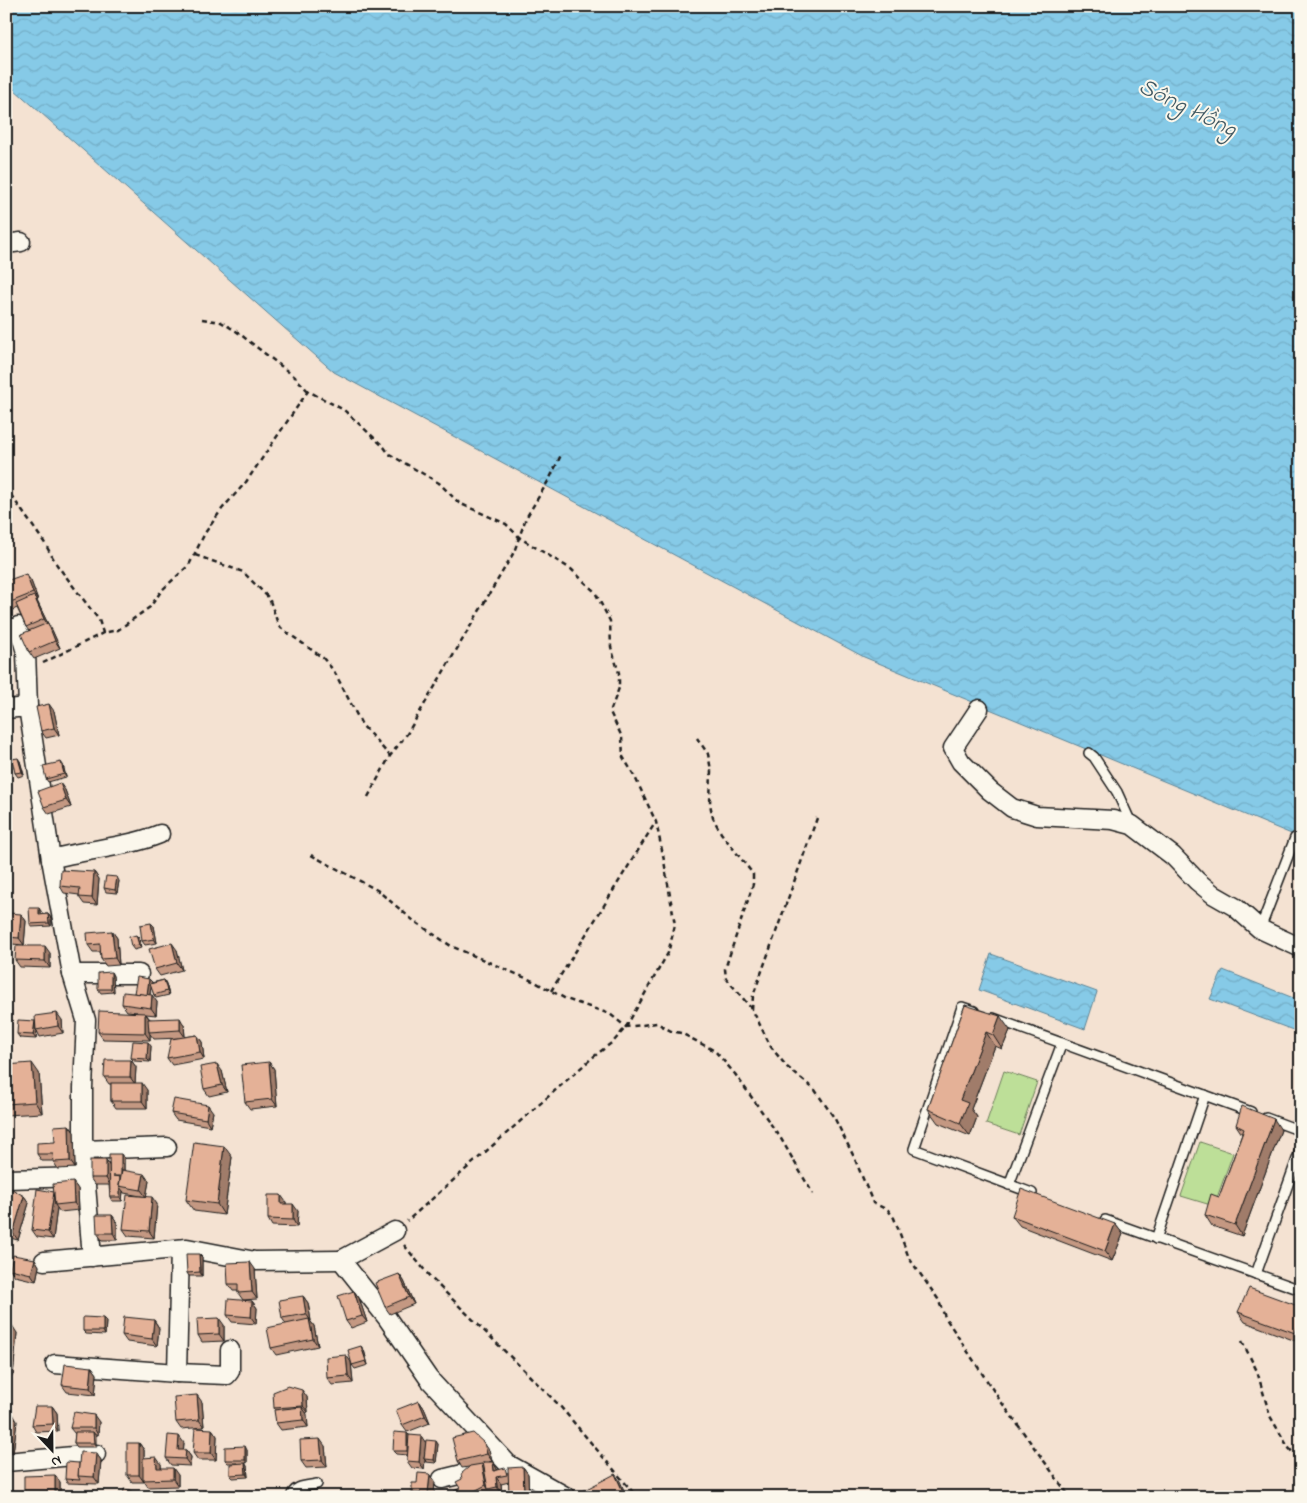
<svg xmlns="http://www.w3.org/2000/svg" width="1307" height="1503" font-family="'Indie Flower',sans-serif">
<style>
.green{fill:#bddf98;stroke:#6c7e5a}
.water{fill:url(#water-waves);stroke:#5c8496}
.lines{fill:none;stroke-linecap:round;stroke-linejoin:round}
.lane-casing{stroke:#1c1c1c;stroke-width:12}
.street-casing{stroke:#1c1c1c;stroke-width:21}
.path{stroke:#1c1c1c;stroke-width:2.5;stroke-dasharray:5 4;stroke-linecap:butt}
.lane{stroke:#fbf7ec;stroke-width:9}
.street{stroke:#fbf7ec;stroke-width:18}
.wall{fill:#c49882;stroke:#1c1c1c}
.shaded-wall{fill:#a07c6a;stroke:#1c1c1c}
.building{fill:#e4b197;stroke:#1c1c1c}
.labels{text-anchor:middle;dominant-baseline:central;stroke-width:4;stroke-linejoin:round;paint-order:stroke}
.water-label{font-size:24px;font-style:italic;fill:#415963;stroke:#fbf7ec}
</style>
<defs>
<pattern id="water-waves" width="16" height="10" patternUnits="userSpaceOnUse" patternTransform="scale(1.25)"><rect width="16" height="10" fill="#86cae7"/><path d="M0 5q4-4 8 0t8 0" fill="none" stroke="#73adc6"/></pattern>
</defs>
<rect width="100%" height="100%" fill="#f4e2d2"/>
<filter id="ink" filterUnits="userSpaceOnUse"><feTurbulence type="fractalNoise" baseFrequency=".02" numOctaves="2"/><feDisplacementMap in="SourceGraphic" scale="10" xChannelSelector="R" yChannelSelector="G"/><feConvolveMatrix kernelMatrix="1 2 1 2 8 2 1 2 1" color-interpolation-filters="sRGB"/></filter>
<g filter="url(#ink)">
<g class="green">
<path d="M1004,1071L1037,1082L1019,1135L986,1124Z"/>
<path d="M1200,1142L1233,1153L1214,1206L1181,1196Z"/>
</g>
<g class="water">
<path d="M6,6H1301V838L864,657L334,372L6,82Z"/>
<path d="M991,954L1097,992L1085,1029L979,990Z"/>
<path d="M1223,970L1301,1001V1033L1210,999Z"/>
</g>
<g class="lines">
<defs>
<g id="lane">
<path d="M1089,753L1094,757L1117,792L1132,825"/>
<path d="M1260,929L1295,838"/>
<path d="M974,1011L962,1007L914,1149L1032,1193"/>
<path d="M993,1018L1251,1112"/>
<path d="M1266,1118L1301,1131"/>
<path d="M1009,1185L1062,1043"/>
<path d="M1105,1220L1301,1290"/>
<path d="M1156,1239L1205,1095"/>
<path d="M1256,1274L1301,1148"/>
<path d="M291,1497C294,1485 307,1486 317,1484"/>
</g>
<g id="street">
<path d="M6,244L21,242"/>
<path d="M18,626L26,652L28,707"/>
<path d="M6,709L28,707L51,859L72,974L86,1020L83,1088V1150L92,1257"/>
<path d="M979,709L953,748L961,762L990,791L1012,808L1037,816L1113,820L1132,825L1173,856L1197,881L1214,895L1235,907L1260,929L1301,948"/>
<path d="M51,859C87,849 125,848 160,834"/>
<path d="M72,974H139"/>
<path d="M83,1150L167,1147"/>
<path d="M6,1179L85,1177"/>
<path d="M395,1231L341,1260L387,1318L429,1379L508,1464L567,1497"/>
<path d="M44,1261L187,1248L255,1261L341,1260"/>
<path d="M55,1364L177,1373L180,1249"/>
<path d="M177,1373L227,1375L230,1371V1350"/>
<path d="M6,1462L96,1454"/>
<path d="M442,1479L483,1469"/>
</g>
</defs>
<use href="#lane" class="lane-casing"/>
<use href="#street" class="street-casing"/>
<g class="path">
<path d="M202,319L221,322L236,331L295,377L308,391"/>
<path d="M6,488L44,542L57,565L99,620L103,633"/>
<path d="M195,555L243,572L269,598L277,621L281,628L323,658L334,671L362,725L390,756"/>
<path d="M43,663L103,633L118,630L150,607L162,590L189,565L205,533L222,509L246,482L308,391L344,410L384,447L389,454L439,483L459,503L506,524L520,538L571,569L595,592L610,621L611,647L619,673V688L610,712L622,737L623,757L634,775L656,822L663,855L675,925L668,953L626,1027L614,1041L592,1058L407,1221"/>
<path d="M697,738L708,754L711,770L710,804L713,818L721,833L753,874V884L749,897L725,969L726,978L751,1008"/>
<path d="M368,797L390,756L407,734L514,552L526,518L550,478L562,453"/>
<path d="M817,818L753,996L752,1009L771,1047L787,1067L815,1090L835,1119L854,1157L873,1203L888,1210L894,1218L909,1258L938,1299L945,1317L997,1396L1070,1497"/>
<path d="M311,855L377,890L414,921L451,946L535,982L566,999L610,1014L626,1027L657,1023L671,1031L681,1033L715,1051L735,1074L780,1137L813,1194"/>
<path d="M551,991L655,823"/>
<path d="M404,1245L431,1278L559,1405L637,1497"/>
<path d="M1242,1341L1257,1371L1270,1416L1288,1447L1301,1462"/>
</g>
<use href="#lane" class="lane"/>
<use href="#street" class="street"/>
</g>
<g class="wall">
<path d="M31,581L38,600L37,601L48,624L52,630L60,648L34,659L29,652V631L26,627L17,608L13,610L8,603Z"/>
<path d="M54,711L59,735L46,738L41,731Z"/>
<path d="M20,761L24,775L18,777L15,773Z"/>
<path d="M63,765L66,777L48,782L46,779Z"/>
<path d="M65,790L71,807L49,814L44,807Z"/>
<path d="M94,872L99,879L97,905L84,904L79,897V895L64,893L60,886Z"/>
<path d="M119,881L117,893L106,892L104,888Z"/>
<path d="M41,911V914H48L51,918V926L32,927L30,924Z"/>
<path d="M21,914L26,921L24,945L12,944L11,942L6,960L7,931L8,932Z"/>
<path d="M154,926L157,943L145,945L142,941Z"/>
<path d="M112,931L117,938L119,965L106,966L101,959V952H93L88,945Z"/>
<path d="M136,935L139,938L141,948L134,950L131,946Z"/>
<path d="M177,950L182,970L160,976L155,969Z"/>
<path d="M50,953V968L20,967L15,960Z"/>
<path d="M111,972L113,976L114,992L101,993L98,989Z"/>
<path d="M149,979L152,982L151,983L164,980L166,984L169,995L156,998L154,995L151,986L150,995L157,1002L156,1015L146,1014L150,1019L184,1025L185,1037L197,1035L202,1042L204,1059L172,1065L167,1058L181,1038L154,1039L150,1034V1040L103,1039L98,1032L137,1012L127,1011L122,1004Z"/>
<path d="M965,1005L1010,1030L1002,1049L995,1046L971,1109L977,1117L970,1136L938,1123L928,1109Z"/>
<path d="M62,1020L63,1033L40,1037L37,1031L36,1039L20,1038L17,1034L35,1021Z"/>
<path d="M151,1046L150,1062L134,1061L131,1058Z"/>
<path d="M131,1060L136,1067L135,1083L147,1090V1108H116L111,1101V1084H109L104,1077Z"/>
<path d="M269,1062L274,1069L277,1106L250,1109L245,1102Z"/>
<path d="M6,1065L39,1073L42,1113L6,1115Z"/>
<path d="M222,1071L227,1092L209,1096L204,1089Z"/>
<path d="M213,1112L210,1126L176,1120L171,1113Z"/>
<path d="M69,1125L74,1132L75,1168L58,1169L53,1161H42L37,1154L55,1142Z"/>
<path d="M1236,1125L1281,1130L1242,1236L1212,1226L1205,1215L1219,1197L1242,1134Z"/>
<path d="M232,1157L224,1215L194,1211L186,1200Z"/>
<path d="M124,1158V1170L149,1181L146,1197L124,1193L123,1191L122,1201H112L110,1197L109,1185H95L90,1178L106,1160L109,1165Z"/>
<path d="M78,1189L79,1210L60,1212L57,1208L53,1239L37,1237L32,1230L54,1192Z"/>
<path d="M24,1196L29,1203L18,1240L6,1237V1210Z"/>
<path d="M286,1202V1204L298,1211L297,1227L272,1226L268,1219Z"/>
<path d="M157,1204L154,1238L128,1236L123,1229Z"/>
<path d="M112,1215L117,1222V1240H102L97,1233Z"/>
<path d="M1012,1216L1115,1224L1123,1234L1112,1261L1020,1226Z"/>
<path d="M199,1254L202,1257V1276H189L187,1273Z"/>
<path d="M35,1259L39,1266L36,1281L15,1276L10,1269Z"/>
<path d="M255,1269L257,1299L243,1300L238,1293V1291H233L228,1284Z"/>
<path d="M399,1274L404,1281L414,1304L390,1314L385,1307Z"/>
<path d="M354,1291L359,1298L367,1322L351,1328L346,1321Z"/>
<path d="M303,1296L308,1303L311,1321H310L314,1326L318,1346L276,1355L271,1348L286,1324L282,1318Z"/>
<path d="M252,1301L257,1308L256,1324L232,1322L227,1315Z"/>
<path d="M1301,1307V1343L1245,1322L1238,1312Z"/>
<path d="M103,1318L106,1321L105,1335L86,1334L83,1331Z"/>
<path d="M154,1320L159,1328L157,1346L127,1342L122,1335Z"/>
<path d="M6,1322L17,1333L13,1375H6Z"/>
<path d="M224,1325V1341L202,1342L198,1335Z"/>
<path d="M364,1350L368,1365L355,1369L352,1365Z"/>
<path d="M351,1362L353,1383L332,1385L327,1378Z"/>
<path d="M92,1367L97,1374L95,1395L67,1392L62,1385Z"/>
<path d="M307,1397L308,1412L306,1413L308,1427L281,1430L276,1423L275,1410L274,1408Z"/>
<path d="M419,1401L424,1408L430,1423L407,1432L402,1425Z"/>
<path d="M202,1402L204,1427L181,1429L176,1422Z"/>
<path d="M52,1406L57,1413L58,1431L36,1432L32,1425Z"/>
<path d="M6,1413L17,1421L13,1453L6,1452Z"/>
<path d="M99,1422L98,1435H95L96,1447H77L74,1443L75,1434L70,1428Z"/>
<path d="M212,1429L217,1436L216,1460H198L193,1453Z"/>
<path d="M407,1433L409,1435L425,1442L438,1444L436,1463L426,1462L425,1460L424,1469L412,1468L407,1461V1455L396,1454L393,1451Z"/>
<path d="M139,1443L144,1450V1458L161,1464V1468L178,1475V1486L148,1487L144,1481V1482H132L127,1475Z"/>
<path d="M184,1443L183,1450H186L191,1457L190,1466L171,1465L166,1458Z"/>
<path d="M325,1446L327,1467L306,1468L301,1461Z"/>
<path d="M247,1450V1463H245L247,1466L248,1477L233,1478L230,1475L238,1463H228L225,1460Z"/>
<path d="M489,1450L492,1461L489,1462L498,1470L508,1473L523,1467L528,1474L529,1497H511L509,1495V1482L501,1484L502,1494L493,1496L490,1492L482,1497H457L460,1488L469,1467L462,1468L458,1461Z"/>
<path d="M96,1453L101,1460L99,1484L67,1483L65,1479L79,1463Z"/>
<path d="M430,1474L435,1481L434,1494H455L457,1497H415L412,1492L417,1483Z"/>
<path d="M55,1475L60,1482V1497H25L24,1495Z"/>
</g>
<g class="shaded-wall">
<path d="M26,574L31,581L38,600L33,593Z"/>
<path d="M34,596L38,603L48,624L52,630L60,648L55,641L48,625L44,619Z"/>
<path d="M49,704L54,711L59,735L54,728Z"/>
<path d="M18,758L20,761L24,775L22,772Z"/>
<path d="M61,762L63,765L66,777L64,774Z"/>
<path d="M60,783L65,790L71,807L66,800Z"/>
<path d="M94,872L99,879L97,905L92,898Z"/>
<path d="M117,877L119,881L117,893L115,890Z"/>
<path d="M39,908L41,911V918L39,915Z"/>
<path d="M21,914L26,921L24,945L19,938Z"/>
<path d="M48,914L51,918V926L49,923Z"/>
<path d="M151,923L154,926L157,943L154,939Z"/>
<path d="M7,931L11,937H7L11,942L6,960Z"/>
<path d="M112,931L117,938L119,965L115,958Z"/>
<path d="M136,935L139,938L141,948L139,945Z"/>
<path d="M172,943L177,950L182,970L177,963Z"/>
<path d="M45,946L50,953V968L45,961Z"/>
<path d="M111,972L113,976L114,992L111,989Z"/>
<path d="M149,979L152,982L149,999L147,996Z"/>
<path d="M164,980L166,984L169,995L167,991Z"/>
<path d="M152,995L157,1002L156,1015L151,1008Z"/>
<path d="M57,1013L62,1020L63,1033L58,1026Z"/>
<path d="M145,1013L150,1020L149,1032L150,1034V1040L145,1033Z"/>
<path d="M1000,1016L1010,1030L1002,1049L993,1035Z"/>
<path d="M180,1018L184,1025L185,1037L180,1030Z"/>
<path d="M35,1021L36,1030L37,1031L36,1039L33,1035Z"/>
<path d="M986,1032L995,1046L971,1109L977,1117L970,1136L960,1123V1100Z"/>
<path d="M197,1035L202,1042L204,1059L200,1052Z"/>
<path d="M148,1042L151,1046L150,1062L147,1059Z"/>
<path d="M131,1060L136,1067L135,1084L130,1077Z"/>
<path d="M269,1062L274,1069L277,1106L272,1099Z"/>
<path d="M32,1063L39,1073L42,1113L35,1102Z"/>
<path d="M217,1064L222,1071L227,1092L222,1085Z"/>
<path d="M142,1083L147,1090V1108L142,1101Z"/>
<path d="M208,1105L213,1112L210,1126L206,1119Z"/>
<path d="M1274,1119L1281,1130L1242,1236L1235,1225Z"/>
<path d="M69,1125L74,1132L75,1168L70,1161Z"/>
<path d="M224,1146L232,1157L224,1215L217,1204Z"/>
<path d="M121,1154L124,1158V1179L121,1176Z"/>
<path d="M106,1160L110,1167V1185L106,1178Z"/>
<path d="M144,1174L149,1181L146,1197L141,1190Z"/>
<path d="M73,1182L78,1189L79,1210L74,1203Z"/>
<path d="M120,1187L123,1191L122,1201L120,1197Z"/>
<path d="M54,1192L55,1205L57,1208L53,1239L48,1232Z"/>
<path d="M281,1195L286,1202L285,1211L281,1204Z"/>
<path d="M24,1196L29,1203L18,1240L13,1233Z"/>
<path d="M152,1197L157,1204L154,1238L149,1231Z"/>
<path d="M293,1204L298,1211L297,1227L293,1220Z"/>
<path d="M112,1215L117,1222V1240L113,1233Z"/>
<path d="M1115,1224L1123,1234L1112,1261L1105,1251Z"/>
<path d="M199,1254L202,1257V1276L200,1272Z"/>
<path d="M35,1259L39,1266L36,1281L31,1274Z"/>
<path d="M250,1262L255,1269L257,1299L252,1292Z"/>
<path d="M399,1274L404,1281L414,1304L409,1297Z"/>
<path d="M354,1291L359,1298L367,1322L362,1316Z"/>
<path d="M303,1296L308,1303L311,1321L306,1314Z"/>
<path d="M252,1301L257,1308L256,1324L251,1317Z"/>
<path d="M1301,1316V1341L1295,1333Z"/>
<path d="M103,1318L106,1321L105,1335L103,1331Z"/>
<path d="M219,1318L224,1325V1341L219,1334Z"/>
<path d="M309,1319L314,1326L318,1346L313,1339Z"/>
<path d="M154,1320L159,1328L157,1346L152,1339Z"/>
<path d="M10,1322L17,1333L13,1375L6,1366V1357Z"/>
<path d="M361,1346L364,1350L368,1365L366,1361Z"/>
<path d="M346,1355L351,1362L353,1383L348,1376Z"/>
<path d="M92,1367L97,1374L95,1395L90,1388Z"/>
<path d="M302,1390L307,1397L308,1412L303,1406Z"/>
<path d="M197,1395L202,1402L204,1427L199,1420Z"/>
<path d="M419,1401L424,1408L430,1423L425,1416Z"/>
<path d="M52,1406L57,1413L58,1431L53,1424Z"/>
<path d="M302,1407L307,1414L308,1427L303,1420Z"/>
<path d="M13,1414L17,1421L13,1453L9,1446Z"/>
<path d="M94,1415L99,1422L98,1435L94,1428Z"/>
<path d="M212,1429L217,1436L216,1460L211,1453Z"/>
<path d="M93,1432L96,1436V1447L94,1443Z"/>
<path d="M407,1433L410,1436L409,1455L407,1451Z"/>
<path d="M179,1436L184,1443L183,1457L178,1450Z"/>
<path d="M421,1436L426,1443L424,1459L425,1460L424,1469L419,1462Z"/>
<path d="M320,1439L325,1446L327,1467L322,1460Z"/>
<path d="M436,1441L438,1444L436,1463L434,1460Z"/>
<path d="M139,1443L144,1450V1480H143L144,1482L139,1475Z"/>
<path d="M484,1443L489,1450L492,1461L487,1454Z"/>
<path d="M245,1446L247,1450V1463L245,1460Z"/>
<path d="M186,1450L191,1457L190,1466L185,1459Z"/>
<path d="M96,1453L101,1460L99,1484L94,1477Z"/>
<path d="M156,1457L161,1464L162,1475L157,1468Z"/>
<path d="M493,1462L497,1469L499,1478L494,1471Z"/>
<path d="M245,1463L247,1466L248,1477L246,1474Z"/>
<path d="M482,1464L487,1471L488,1489L486,1485Z"/>
<path d="M523,1467L528,1474L529,1497H526L524,1494Z"/>
<path d="M173,1468L178,1475V1486L173,1479Z"/>
<path d="M430,1474L435,1481L434,1497H431L428,1493Z"/>
<path d="M615,1474L620,1481L627,1497H626Z"/>
<path d="M55,1475L60,1482V1497H57L55,1494Z"/>
<path d="M496,1477L501,1484L502,1494L497,1487Z"/>
</g>
<g class="building">
<path d="M26,574L33,593L8,603L6,599V581Z"/>
<path d="M34,596L44,619L26,627L16,604Z"/>
<path d="M48,623L55,641L29,652L21,634Z"/>
<path d="M49,704L54,728L41,731L36,707Z"/>
<path d="M18,758L22,772L15,773L12,759Z"/>
<path d="M61,762L64,774L46,779L43,766Z"/>
<path d="M60,783L66,800L44,807L38,791Z"/>
<path d="M61,870L94,872L92,898L79,897L80,888L60,886Z"/>
<path d="M106,876L117,877L115,890L104,888Z"/>
<path d="M29,908H39V915L48,914L49,923L30,924Z"/>
<path d="M9,913L21,914L19,938L7,937Z"/>
<path d="M151,923L154,939L142,941L140,925Z"/>
<path d="M112,931L115,958L101,959L100,944L88,945L87,933Z"/>
<path d="M136,935L139,945L131,946L129,937Z"/>
<path d="M172,943L177,963L155,969L149,949Z"/>
<path d="M16,946H45V961L15,960Z"/>
<path d="M111,972V989H98V973Z"/>
<path d="M137,977L149,979L147,995L134,993Z"/>
<path d="M164,980L167,991L154,995L150,984Z"/>
<path d="M123,992L152,995L151,1008L122,1004Z"/>
<path d="M965,1005L1000,1016L993,1035L986,1032L960,1100L968,1103L960,1123L928,1109Z"/>
<path d="M99,1011L145,1013V1033L98,1032Z"/>
<path d="M57,1013L58,1026L36,1030L35,1016Z"/>
<path d="M180,1018V1030L149,1032L148,1019Z"/>
<path d="M18,1020L35,1021L33,1035L17,1034Z"/>
<path d="M197,1035L200,1052L167,1058L171,1039Z"/>
<path d="M133,1041L148,1042L147,1059L131,1058Z"/>
<path d="M105,1060H131L130,1077H104Z"/>
<path d="M269,1062L272,1099L245,1102L241,1065Z"/>
<path d="M32,1063L35,1102L6,1104V1065Z"/>
<path d="M217,1064L222,1085L204,1089L200,1067Z"/>
<rect x="111" y="1083" width="31" height="18"/>
<path d="M174,1099L208,1105L206,1119L171,1113Z"/>
<path d="M1242,1106L1274,1119L1235,1225L1205,1215L1211,1194L1219,1197L1244,1129L1236,1125Z"/>
<path d="M69,1125L70,1161L54,1162L53,1154H37V1143L55,1142L54,1126Z"/>
<path d="M194,1142L224,1146L217,1204L186,1200Z"/>
<path d="M109,1154H121V1176H113L120,1177L119,1186L120,1187V1197H110Z"/>
<rect x="90" y="1160" width="16" height="18"/>
<path d="M122,1170L144,1174L141,1190L119,1186Z"/>
<path d="M73,1182L74,1203L55,1205L53,1184Z"/>
<path d="M12,1189L24,1196L13,1233L6,1231V1210Z"/>
<path d="M37,1189L54,1192L48,1232L32,1230Z"/>
<path d="M1021,1189L1115,1224L1105,1251L1012,1216Z"/>
<path d="M127,1195L152,1197L149,1231L123,1229Z"/>
<path d="M268,1195H281V1204H293V1220L268,1219Z"/>
<path d="M96,1215H112L113,1233H97Z"/>
<path d="M186,1254H199L200,1272L187,1273Z"/>
<path d="M13,1255L35,1259L31,1274L10,1269Z"/>
<path d="M250,1262L252,1292L238,1293V1284H228L227,1263Z"/>
<path d="M399,1274L409,1297L385,1307L375,1283Z"/>
<path d="M1249,1288L1301,1307V1316L1295,1333L1238,1312Z"/>
<path d="M354,1291L362,1316L346,1321L338,1296Z"/>
<path d="M303,1296L306,1314L282,1318L279,1300Z"/>
<path d="M228,1299L252,1301L251,1317L227,1315Z"/>
<path d="M83,1317L103,1318V1331H83Z"/>
<path d="M124,1317L154,1320L152,1339L122,1335Z"/>
<path d="M219,1318V1334L198,1335L197,1319Z"/>
<path d="M309,1319L313,1339L271,1348L267,1328Z"/>
<path d="M6,1322H10L6,1357Z"/>
<path d="M361,1346L366,1361L352,1365L348,1350Z"/>
<path d="M346,1355L348,1376L327,1378L326,1357Z"/>
<path d="M65,1364L92,1367L90,1388L62,1385Z"/>
<path d="M288,1386L302,1390L303,1406L274,1408L273,1392Z"/>
<path d="M197,1395L199,1420L176,1422L174,1397Z"/>
<path d="M419,1401L425,1416L402,1425L396,1410Z"/>
<path d="M35,1406H52L53,1424L32,1425Z"/>
<path d="M302,1407L303,1420L276,1423L274,1410Z"/>
<path d="M74,1412L94,1415V1428H70Z"/>
<path d="M6,1413L13,1414L9,1446L6,1445Z"/>
<path d="M195,1428L212,1429L211,1453H193Z"/>
<path d="M75,1432H93L94,1443H74Z"/>
<path d="M394,1432L407,1433V1451H393Z"/>
<path d="M473,1433L484,1443L487,1454L458,1461L452,1438Z"/>
<path d="M168,1435L179,1436L178,1450H186L185,1459L166,1458Z"/>
<path d="M409,1435L421,1436L419,1462L407,1461Z"/>
<path d="M320,1439L322,1460L301,1461L300,1440Z"/>
<path d="M426,1440L436,1441L434,1460L424,1459Z"/>
<rect x="127" y="1443" width="12" height="32"/>
<path d="M245,1446V1460H225V1447Z"/>
<path d="M80,1452L96,1453L94,1477L78,1476Z"/>
<path d="M156,1457L157,1468H173V1479L143,1480V1458Z"/>
<path d="M66,1462L79,1463L78,1476L80,1480L65,1479Z"/>
<path d="M483,1462H493L494,1471L505,1468L507,1475L496,1477L497,1487L488,1489Z"/>
<path d="M245,1463L246,1474L230,1475V1464Z"/>
<path d="M482,1464L486,1485L463,1497H457L454,1491L460,1488L456,1482L462,1479L461,1474L470,1466Z"/>
<path d="M523,1467L524,1494L509,1495L508,1468Z"/>
<path d="M418,1473L430,1474L428,1493L412,1492V1483H417Z"/>
<path d="M615,1474L625,1496L624,1497H578L577,1494Z"/>
<path d="M55,1475V1494L24,1495V1476Z"/>
<path d="M124,1489L131,1490L130,1497H123Z"/>
<rect x="433" y="1494" width="22" height="3"/>
<path d="M131,1495L142,1497H131Z"/>
</g>
</g>
<g class="labels">
<g class="water-label">
<text transform="translate(1187 109) rotate(26)">Sông Hồng</text>
</g>
</g>
<rect width="1307" height="1503" fill="none" stroke="#fbf7ec" stroke-width="25"/>
<rect x="12" y="12" width="1282" height="1478" fill="none" stroke="#1c1c1c" stroke-width="2" filter="url(#ink)"/>
<g transform="translate(52 1450) rotate(158)" stroke="#fbf7ec" stroke-width="4" paint-order="stroke">
<path d="M0-4L9 19L0 12L-9 19Z" fill="#1c1c1c"/>
<text y="-8" font-size="14" font-weight="bold" text-anchor="middle" fill="#1c1c1c">N</text>
</g>
</svg>
